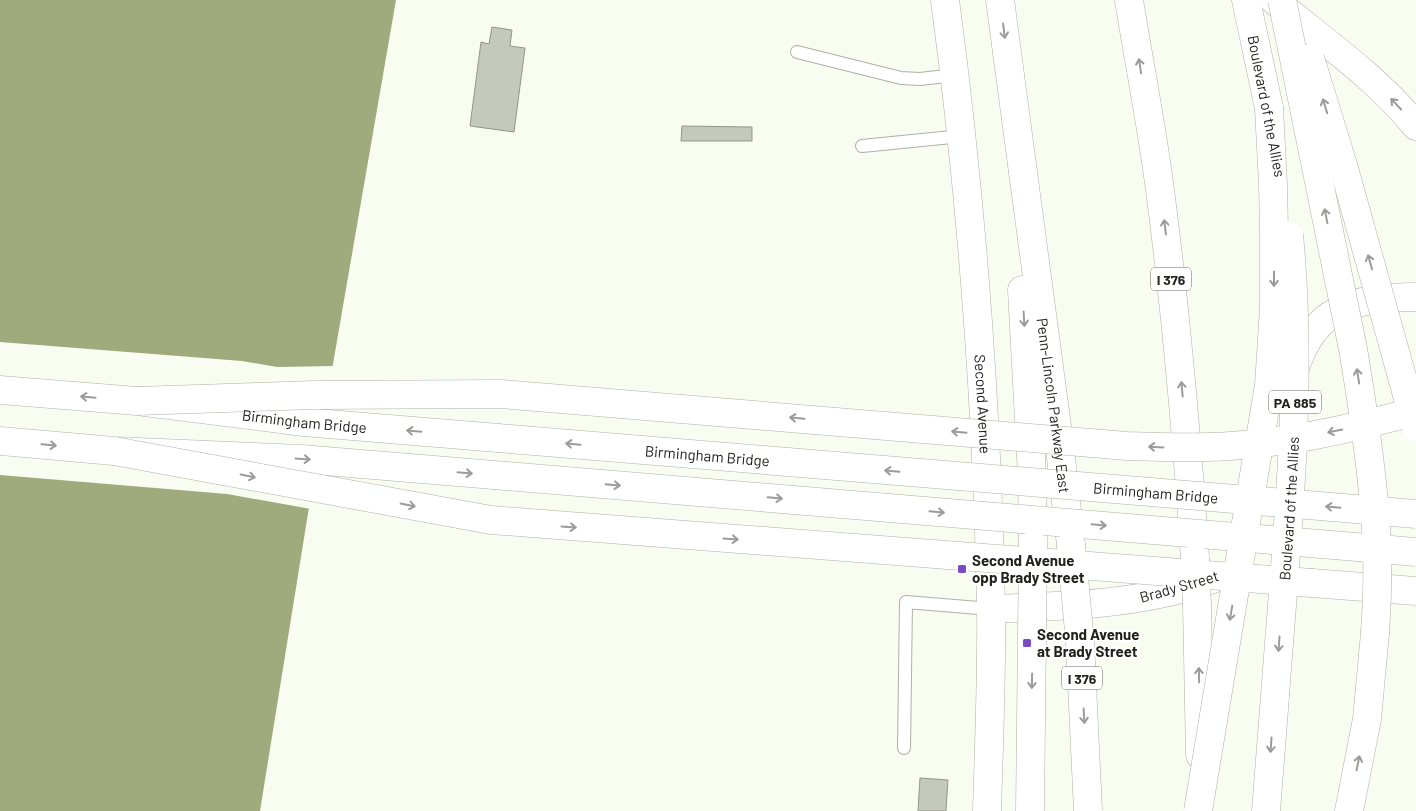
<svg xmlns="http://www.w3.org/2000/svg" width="1416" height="811" font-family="Barlow,sans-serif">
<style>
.water{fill:#9faa7d}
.pier{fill:#f9fcf1}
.building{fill:#c5c8bd;stroke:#92958b}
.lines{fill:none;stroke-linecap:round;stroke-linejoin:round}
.lane-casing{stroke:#aeb1a6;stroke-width:14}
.secondary-casing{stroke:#aeb1a6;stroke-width:29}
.primary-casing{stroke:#aeb1a6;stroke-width:29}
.highway-casing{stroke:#aeb1a6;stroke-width:29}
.lane{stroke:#fff;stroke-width:12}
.secondary{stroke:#fff;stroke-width:28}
.primary{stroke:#fff;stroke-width:28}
.highway{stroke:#fff;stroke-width:28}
.primary-bridge-casing{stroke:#aeb1a6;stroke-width:29;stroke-linecap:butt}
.highway-bridge-casing{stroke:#aeb1a6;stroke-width:29;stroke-linecap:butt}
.primary-bridge{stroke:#fff;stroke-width:28}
.highway-bridge{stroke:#fff;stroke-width:28}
.oneway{stroke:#9b9c9a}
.poi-dot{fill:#7b4bc4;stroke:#fff;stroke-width:2}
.labels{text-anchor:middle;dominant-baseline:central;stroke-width:4;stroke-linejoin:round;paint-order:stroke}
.shield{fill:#fff;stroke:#646462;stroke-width:1}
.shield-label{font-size:14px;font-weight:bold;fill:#21221e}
.street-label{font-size:15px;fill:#21221e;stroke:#fff}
.poi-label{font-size:15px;font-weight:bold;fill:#21221e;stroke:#fff;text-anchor:start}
</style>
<rect width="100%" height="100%" fill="#f9fcf1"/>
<path class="water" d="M0,0H396L320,439L260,811H0Z"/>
<path class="pier" d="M0,342L242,361L277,367L335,366L311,509L227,494L0,475Z"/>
<g class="building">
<path d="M492,27L512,30L510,46L525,48L514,132L470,126L481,42L489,44Z"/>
<path d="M682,126L752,127V141H681Z"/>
<path d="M920,778L948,780L946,811H918Z"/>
</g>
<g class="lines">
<defs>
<g id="lane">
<path d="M797,52L901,78L920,79L955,75"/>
<path d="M862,146L962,136"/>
<path d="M904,748L906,602L991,609"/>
</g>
<g id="secondary">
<path id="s1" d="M945,0C972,202 987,403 991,607C992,675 989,743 987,811"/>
<path d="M1294,372C1313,306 1354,298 1416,297"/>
<path d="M991,609C1067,606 1146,605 1218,577"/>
</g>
<g id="primary">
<path id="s2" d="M0,390L137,401L304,422L498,438"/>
<path d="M0,441L114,451L301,459L494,475"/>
<path d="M1312,583L1416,591"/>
</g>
<g id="highway">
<path id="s3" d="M1000,0L1060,449L1071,545"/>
<path d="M1129,0C1140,69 1154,137 1162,206C1177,323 1187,440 1195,558"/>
<path d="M1246,0L1269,108"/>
<path d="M1274,0C1322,40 1376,77 1416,126"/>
<path d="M1022,290L1032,476L1033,544"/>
<path d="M1197,605L1200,755"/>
<path d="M1266,811L1275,696"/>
<path d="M1349,811L1367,719L1375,633"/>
</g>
</defs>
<use href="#lane" class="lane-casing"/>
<use href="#secondary" class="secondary-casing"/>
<use href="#primary" class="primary-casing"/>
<use href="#highway" class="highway-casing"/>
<use href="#lane" class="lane"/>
<use href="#secondary" class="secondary"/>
<use href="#primary" class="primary"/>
<use href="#highway" class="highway"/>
<defs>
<g id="primary-bridge">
<path d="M137,401L314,395L501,394L1127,446C1154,447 1181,448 1208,447C1279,445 1348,430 1416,411"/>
<path id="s4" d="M498,438L1416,514"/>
<path d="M114,451L491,520L1312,583"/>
<path d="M494,475L1416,552"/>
</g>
<g id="highway-bridge">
<path d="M1282,0L1353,349C1364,414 1374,480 1377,546C1378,575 1377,604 1375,633"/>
<path d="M1310,58L1343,165L1416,427"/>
<path d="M1071,545L1080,642L1088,811"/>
<path d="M1195,559L1197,605"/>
<path id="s5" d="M1275,696C1286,543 1304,389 1289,235"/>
<path d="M1030,811L1033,545"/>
<path d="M1198,811L1269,385L1274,308V230L1273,185L1269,108"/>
</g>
</defs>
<use href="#primary-bridge" class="primary-bridge-casing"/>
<use href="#highway-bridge" class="highway-bridge-casing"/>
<use href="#primary-bridge" class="primary-bridge"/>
<use href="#highway-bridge" class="highway-bridge"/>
</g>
<defs><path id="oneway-shaft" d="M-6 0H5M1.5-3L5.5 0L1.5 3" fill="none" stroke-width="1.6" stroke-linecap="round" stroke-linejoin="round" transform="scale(1.25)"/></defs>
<g class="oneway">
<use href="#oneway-shaft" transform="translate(1004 31) rotate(83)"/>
<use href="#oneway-shaft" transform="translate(1140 66) rotate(-99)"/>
<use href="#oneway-shaft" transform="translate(1396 104) rotate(-133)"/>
<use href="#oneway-shaft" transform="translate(1325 106) rotate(-107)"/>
<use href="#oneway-shaft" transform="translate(1326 216) rotate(-101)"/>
<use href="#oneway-shaft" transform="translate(1165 227) rotate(-97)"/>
<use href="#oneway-shaft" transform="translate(1370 262) rotate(-106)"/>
<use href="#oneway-shaft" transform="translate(1274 279) rotate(90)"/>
<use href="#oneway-shaft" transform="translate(1024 319) rotate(87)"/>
<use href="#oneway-shaft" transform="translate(1358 376) rotate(-99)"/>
<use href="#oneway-shaft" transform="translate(1182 389) rotate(-95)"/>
<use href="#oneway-shaft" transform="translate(88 397) rotate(-175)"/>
<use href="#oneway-shaft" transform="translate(797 418) rotate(-175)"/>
<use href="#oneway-shaft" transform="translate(414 431) rotate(-175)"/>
<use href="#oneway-shaft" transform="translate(1335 431) rotate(168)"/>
<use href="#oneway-shaft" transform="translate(959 432) rotate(-175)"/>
<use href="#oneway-shaft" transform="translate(573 444) rotate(-175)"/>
<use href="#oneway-shaft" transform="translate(49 445) rotate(5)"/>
<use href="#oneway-shaft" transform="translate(1156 447) rotate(-177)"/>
<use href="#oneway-shaft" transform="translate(303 459) rotate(4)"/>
<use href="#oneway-shaft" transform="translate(892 471) rotate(-175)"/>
<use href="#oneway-shaft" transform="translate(465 473) rotate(5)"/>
<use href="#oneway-shaft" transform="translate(248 476) rotate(11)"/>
<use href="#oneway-shaft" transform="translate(613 485) rotate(5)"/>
<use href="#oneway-shaft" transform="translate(775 498) rotate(5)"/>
<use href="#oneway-shaft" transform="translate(408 505) rotate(11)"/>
<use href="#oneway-shaft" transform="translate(1333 507) rotate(-175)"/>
<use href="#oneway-shaft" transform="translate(937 512) rotate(5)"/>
<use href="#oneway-shaft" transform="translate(1099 525) rotate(5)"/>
<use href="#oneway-shaft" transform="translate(569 527) rotate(4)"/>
<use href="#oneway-shaft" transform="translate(731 539) rotate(4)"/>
<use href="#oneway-shaft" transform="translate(1231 613) rotate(100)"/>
<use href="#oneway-shaft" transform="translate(1279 644) rotate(94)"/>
<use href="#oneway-shaft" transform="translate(1199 675) rotate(-91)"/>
<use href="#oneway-shaft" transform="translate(1032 681) rotate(91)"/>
<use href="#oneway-shaft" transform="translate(1084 716) rotate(87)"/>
<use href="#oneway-shaft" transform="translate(1271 745) rotate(94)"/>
<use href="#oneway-shaft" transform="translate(1358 763) rotate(-79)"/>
</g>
<g class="poi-dot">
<rect x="957" y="564" width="10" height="10" rx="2.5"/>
<rect x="1022" y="638" width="10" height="10" rx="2.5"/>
</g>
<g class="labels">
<g class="shield">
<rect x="1151" y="267.5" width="40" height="23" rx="4"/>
<rect x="1269" y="390.5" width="52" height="23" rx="4"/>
<rect x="1062" y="666.5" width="40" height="23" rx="4"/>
</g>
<g class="shield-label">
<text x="1171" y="279">I 376</text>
<text x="1295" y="402">PA 885</text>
<text x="1082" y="678">I 376</text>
</g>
<g class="street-label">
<text transform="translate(1267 106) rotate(79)">Boulevard of the Allies</text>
<text stroke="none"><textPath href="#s1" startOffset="406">Second Avenue</textPath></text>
<text stroke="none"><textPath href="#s3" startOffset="409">Penn-Lincoln Parkway East</textPath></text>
<text stroke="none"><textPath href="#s2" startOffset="306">Birmingham Bridge</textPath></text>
<text stroke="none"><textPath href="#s4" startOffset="210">Birmingham Bridge</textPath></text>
<text stroke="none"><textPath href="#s4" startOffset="660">Birmingham Bridge</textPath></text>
<text stroke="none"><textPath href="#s5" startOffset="188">Boulevard of the Allies</textPath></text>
<text transform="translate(1179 586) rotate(-16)">Brady Street</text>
</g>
<g class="poi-label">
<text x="972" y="560">Second Avenue<tspan x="972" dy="17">opp Brady Street</tspan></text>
<text x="1037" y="634">Second Avenue<tspan x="1037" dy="17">at Brady Street</tspan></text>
</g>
</g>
</svg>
